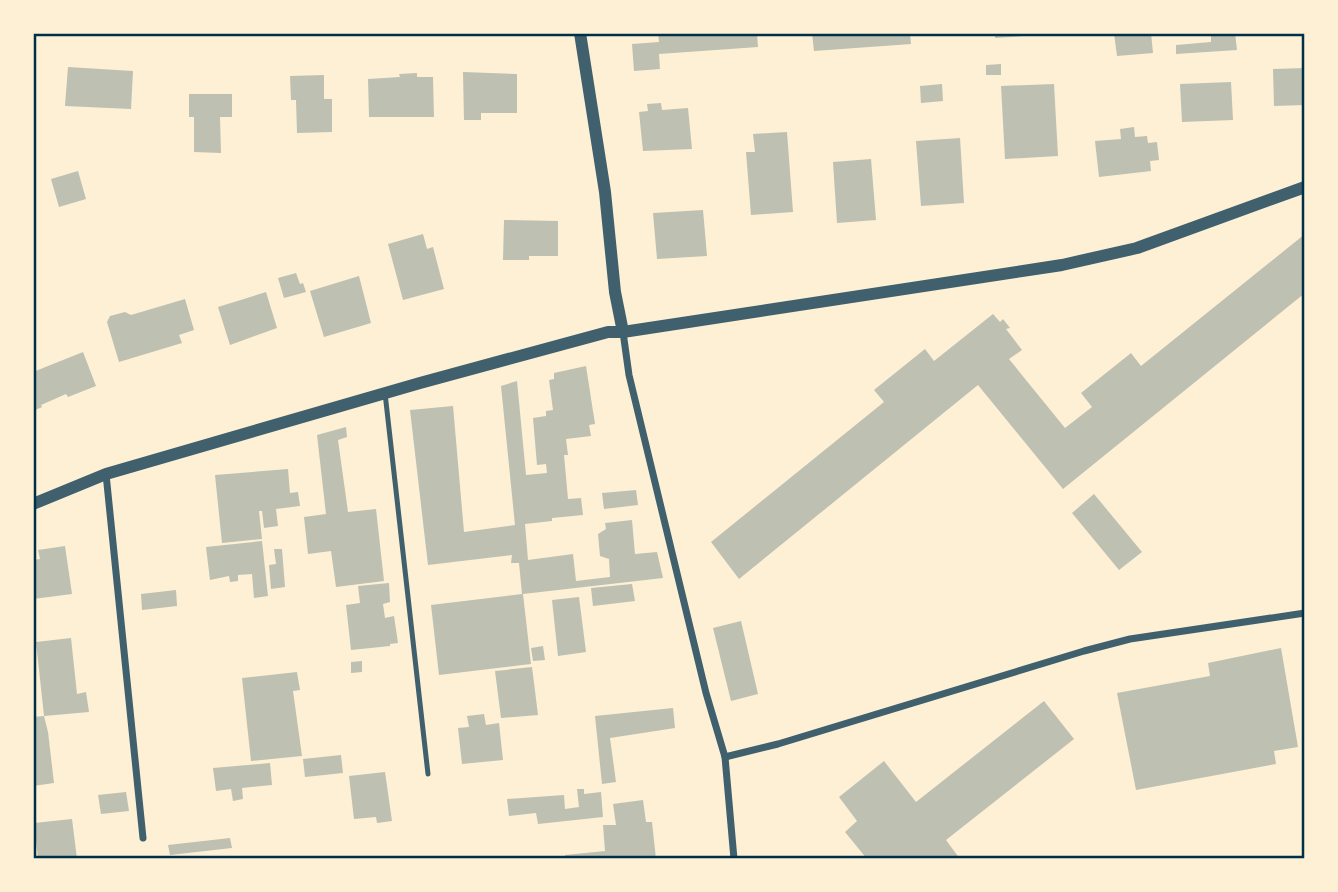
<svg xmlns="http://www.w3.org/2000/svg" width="1338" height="892" font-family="'Crimson Pro',serif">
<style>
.building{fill:#bec0b2}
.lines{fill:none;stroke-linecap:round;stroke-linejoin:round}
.service{stroke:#3f606c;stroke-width:5}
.minor{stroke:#3f606c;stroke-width:7}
.tertiary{stroke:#3f606c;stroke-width:12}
.neatline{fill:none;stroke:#003049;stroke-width:2.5}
</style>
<rect width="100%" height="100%" fill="#fdf0d5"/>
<g class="building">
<path d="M658,33H757L758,47L659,54L660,69L634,71L632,44L659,42Z"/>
<path d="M812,33H910L911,44L814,51Z"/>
<path d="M995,33H1039V35L995,38Z"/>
<path d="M1114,33H1151L1153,53L1117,56Z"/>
<path d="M1211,33H1235L1237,50L1176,54V45L1211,42Z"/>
<path d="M1001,64V75H986V65Z"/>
<path d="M68,67L133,71L131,109L65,106Z"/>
<path d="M1305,68V105L1274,106L1273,69Z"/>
<path d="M463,72L517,74V113H481V120H464Z"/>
<path d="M417,73V77H433L434,117H369L368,79L400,77L399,74Z"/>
<path d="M324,75V99H332V132L297,133L296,100H291L290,76Z"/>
<path d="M1231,82L1233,120L1182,122L1180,84Z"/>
<path d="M942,84L943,101L921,103L920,86Z"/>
<path d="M1054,84L1058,156L1005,159L1001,86Z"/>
<path d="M189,94H232V117H220L221,153L194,152V117H189Z"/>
<path d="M661,103L662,110L688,108L692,149L643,151L639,112L648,111L647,104Z"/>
<path d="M1134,127L1135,137L1147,136L1148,143L1157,142L1159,160L1150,161L1151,171L1099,177L1095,141L1121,139L1120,129Z"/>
<path d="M787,132L793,212L751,215L746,152H755L753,134Z"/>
<path d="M960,138L964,203L921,206L916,141Z"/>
<path d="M871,159L876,220L837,223L833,162Z"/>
<path d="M78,171L86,199L59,207L51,179Z"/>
<path d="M703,210L707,256L657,259L653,213Z"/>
<path d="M504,220L558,221V256H529V260H503Z"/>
<path d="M423,234L427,249L433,247L444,289L403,300L388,244Z"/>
<path d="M1305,234V293L1063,489L978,385L739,579L711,542L884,402L874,390L925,349L934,361L993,314L1000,322L1003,319L1010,328L1006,329L1022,350L1009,359L1065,428L1092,407L1081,393L1131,353L1141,366Z"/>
<path d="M296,273L300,284L303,283L306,292L284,298L278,278Z"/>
<path d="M359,276L371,323L324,337L310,291Z"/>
<path d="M266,292L277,328L230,345L218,307Z"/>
<path d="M185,299L194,330L179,335L182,343L119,362L107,322L110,316L125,312L131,315Z"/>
<path d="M83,352L96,386L68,397L66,394L41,405L42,407L33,411V372Z"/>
<path d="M586,366L595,424L589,425L591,436L566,439L568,455H564L568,499L581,498L583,515L552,518V521L525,524L528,560L573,554L576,581L610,577L609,559L600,556L598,534L606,529L605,523L632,520L635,554L657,552L663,578L523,594L531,664L439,675L431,605L522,594L519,563H511L512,555L428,565L410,410L453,406L464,532L515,525L501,386L517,381L526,475L547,473L546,464L537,465L533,418L546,416V411L553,410L549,380L554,379V373Z"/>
<path d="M346,427L347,437L338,440L348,512L376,509L384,581L336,587L331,551L308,554L304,517L326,514L317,435Z"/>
<path d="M288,469L290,493L298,492L300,506L276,509L278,526L264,528L262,511H259L262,539L222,543L215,475Z"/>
<path d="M636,490L638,505L604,509L602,493Z"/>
<path d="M1094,494L1142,552L1119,570L1072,513Z"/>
<path d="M262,541L268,596L254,598L252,574L238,575V581L230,582L229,576L210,580L206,547Z"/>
<path d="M65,546L72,594L33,599V560L40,559L38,550Z"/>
<path d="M274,549H282L285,587L271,589L269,565L276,564Z"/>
<path d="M389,583L390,602L383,604L385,618L394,616L398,643L390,644V646L351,650L346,605L360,603L358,586Z"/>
<path d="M632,584L635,601L593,606L591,588Z"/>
<path d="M176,590L177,606L142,610L141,594Z"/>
<path d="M579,597L586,652L558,656L552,600Z"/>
<path d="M741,621L758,694L731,701L713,628Z"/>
<path d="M71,638L77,694L86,692L89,712L44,716L36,642Z"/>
<path d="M543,646L545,660L533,661L531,648Z"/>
<path d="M1281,648L1298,747L1274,751L1276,764L1136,790L1117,693L1210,676L1208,663Z"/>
<path d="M362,661V672L351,673V662Z"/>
<path d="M532,667L538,715L501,718L495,671Z"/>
<path d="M297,672L300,690L293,691L302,756L251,761L242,678Z"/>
<path d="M1044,701L1074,739L946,840L960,859H867L845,832L857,821L839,797L884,761L916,802Z"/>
<path d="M673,708L675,728L610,738L616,782L602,784L595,716Z"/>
<path d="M484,714L486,725L499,723L503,760L462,764L458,728L469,727L467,716Z"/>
<path d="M44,716L48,732L54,783L33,786V717Z"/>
<path d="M341,755L343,773L305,777L303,759Z"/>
<path d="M270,763L272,785L242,788L243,799L233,801L231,789L216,791L213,768Z"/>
<path d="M385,772L392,821L377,823L376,817L354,819L349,776Z"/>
<path d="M577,789H584V794L601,792L603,817L538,824L536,813L509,816L507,799L564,795L565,809L579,807Z"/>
<path d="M126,792L129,811L101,814L98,795Z"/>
<path d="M643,800L646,822H652L656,859H565V855L605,851L603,825H616L613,804Z"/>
<path d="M72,819L77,859H38L34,823Z"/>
<path d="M230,838L232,848L170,855L168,845Z"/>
</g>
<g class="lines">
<path class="service" d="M385,393L428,774"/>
<g class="minor">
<path d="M623,332L629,375L706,693L725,757L734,859"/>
<path d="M106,474L143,838"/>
<path d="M725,757L778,744L1084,651L1130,639L1305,613"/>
</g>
<g class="tertiary">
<path d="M580,33L605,192L615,292L623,332"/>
<path d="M33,504L106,474L420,383L608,332H623L1062,265L1137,248L1305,187"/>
</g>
</g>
<rect width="1338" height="892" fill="none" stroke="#fdf0d5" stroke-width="70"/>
<rect x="35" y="35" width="1268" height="822" class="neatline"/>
</svg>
